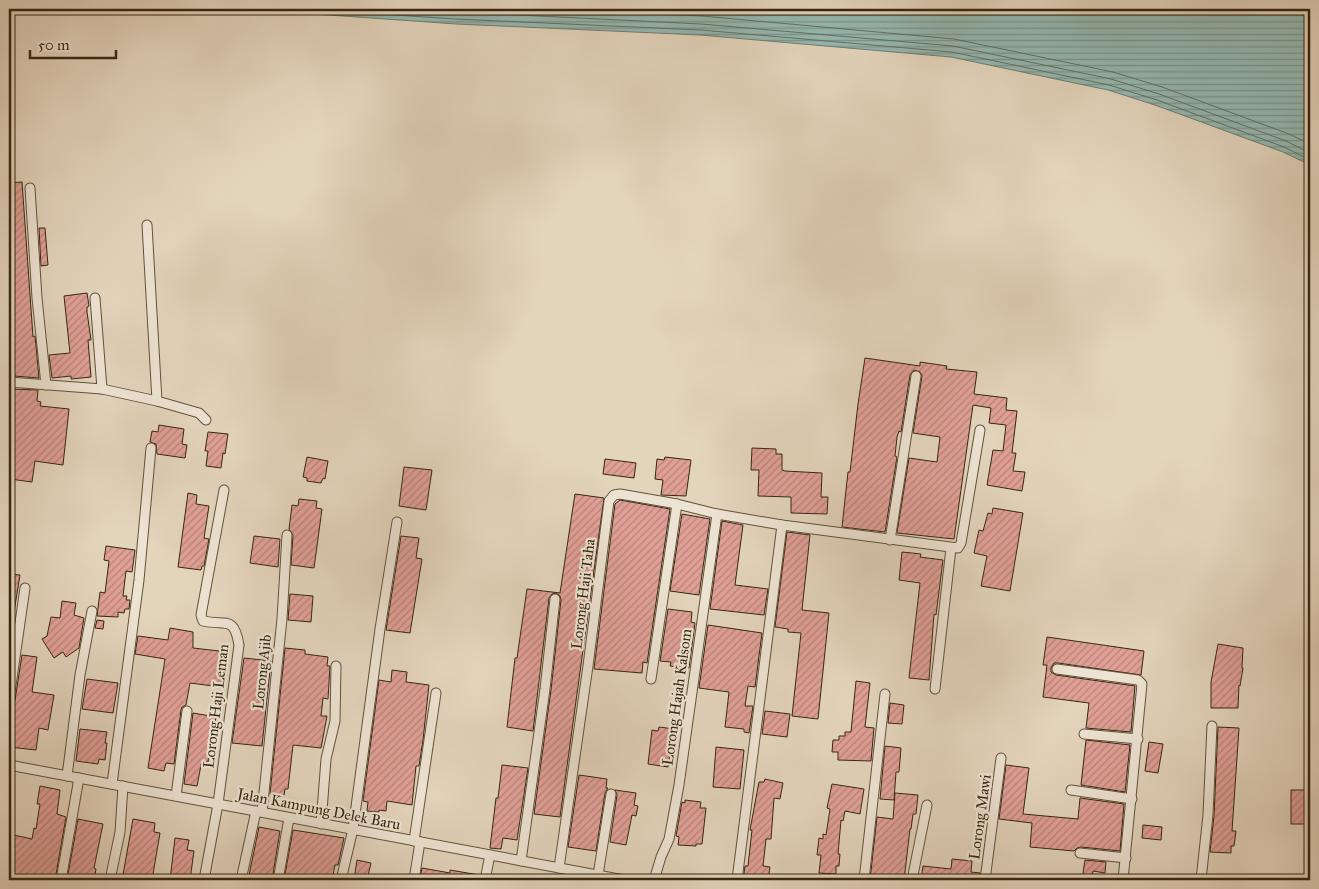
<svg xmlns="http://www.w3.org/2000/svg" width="1319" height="889" font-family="'IM FELL Great Primer',serif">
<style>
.water{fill:url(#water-rules);stroke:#6f7e71}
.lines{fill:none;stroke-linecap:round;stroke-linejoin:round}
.shore{stroke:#656f61;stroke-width:1}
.building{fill:url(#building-hatch);stroke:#352611}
.street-casing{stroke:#60523c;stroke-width:11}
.street{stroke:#ede3d3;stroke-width:9}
.labels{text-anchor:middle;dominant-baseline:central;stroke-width:4.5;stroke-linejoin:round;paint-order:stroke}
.street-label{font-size:15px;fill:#352611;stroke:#ede3d3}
</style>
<defs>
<pattern id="water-rules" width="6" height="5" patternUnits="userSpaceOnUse" patternTransform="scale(1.25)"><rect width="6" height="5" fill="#95b8b1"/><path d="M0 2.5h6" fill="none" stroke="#7a958f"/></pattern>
<pattern id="building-hatch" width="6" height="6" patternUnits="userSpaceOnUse" patternTransform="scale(1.25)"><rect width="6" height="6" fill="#e1a097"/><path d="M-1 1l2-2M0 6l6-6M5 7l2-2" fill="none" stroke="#b7827a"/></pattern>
</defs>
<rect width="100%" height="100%" fill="#e3d4bc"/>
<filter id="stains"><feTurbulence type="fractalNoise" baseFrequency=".004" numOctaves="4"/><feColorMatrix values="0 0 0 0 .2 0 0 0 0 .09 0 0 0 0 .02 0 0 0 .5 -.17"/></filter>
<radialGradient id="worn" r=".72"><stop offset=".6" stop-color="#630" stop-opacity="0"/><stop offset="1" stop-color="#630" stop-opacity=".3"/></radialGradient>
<path class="water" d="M244,9H1310V165L1283,152L1155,105L1108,90L951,57L700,35L456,24Z"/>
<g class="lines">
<g class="shore">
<path d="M302,9L456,19L701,30L952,52L1109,85L1157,100L1284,147L1310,160"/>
<path d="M397,9L701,24L953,46L1111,79L1159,94L1286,141L1310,153"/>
<path d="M533,9L702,16L954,39L1113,72L1162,87L1289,134L1310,144"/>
</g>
</g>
<g class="building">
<path d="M22,182L33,337L35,336L39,378L14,376L9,295V183Z"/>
<path d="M39,228H45L48,265L41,266Z"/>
<path d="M87,293L89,306L87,307V312L91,340H88L91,377L71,379V376L52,378L49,355L70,353L64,296Z"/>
<path d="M865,358L920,366V362L947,366L946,369L977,372L974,394L1007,398L1006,410L1017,411L1012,453H1016L1013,471L1025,472L1022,491L987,485L993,450L1003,451L1006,425L989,423L991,408L973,405L954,539L897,533L909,458L937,462L940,437L913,433L922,376L920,372L914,370L910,375L901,432L899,431L897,437L895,456L897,457L885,532L842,527L848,472H850L858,404Z"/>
<path d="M9,389L38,390L37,401L41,402L40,406L69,409L63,465L35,461L32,482L10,479L13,462H9Z"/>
<path d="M159,425L184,429L182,444L187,445L185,458L157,454L156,444L150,442L152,431L158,432Z"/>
<path d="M208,432L228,434L225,454L223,453L221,468L206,466L208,451H205Z"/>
<path d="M752,448L776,449V454H782V470L785,471L822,473L821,497H828L827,514L791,513V497L758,496L759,470H751Z"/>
<path d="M307,457L328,461L325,479L323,478L321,483L307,481V478L303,477Z"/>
<path d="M665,457L691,460L686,496L661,495L663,480L655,479L657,459L664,460Z"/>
<path d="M605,459L636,463L634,478L603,474Z"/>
<path d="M404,467L432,470L426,510L399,506Z"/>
<path d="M188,493L197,495L196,504L209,506L204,538L209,539L204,566H202L201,570L178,567Z"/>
<path d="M575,494L604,498L560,817L534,814L551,690L561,600L560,596L556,593L552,594L549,598L533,731L507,727L515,658H517L527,589L560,593Z"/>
<path d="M299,499L317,501L316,508L322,509L314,568L291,565L293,535L289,529L292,505L298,506Z"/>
<path d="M620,500L670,509L647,663L643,662L642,673L594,669L615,504Z"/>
<path d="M993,508L1023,513L1010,591L981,586L987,556L974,553L979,530L983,531L988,513L992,514Z"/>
<path d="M682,514L710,519L699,595L670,591Z"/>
<path d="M722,521L743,525L735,585L768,589L764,615L710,609Z"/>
<path d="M787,532L810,535L802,610L829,613L818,719L792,716L801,633L788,632V629L775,627Z"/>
<path d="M254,536L280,539L278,567L250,563Z"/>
<path d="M401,536L419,538L416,558L422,559L410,633L386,630Z"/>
<path d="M106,546L135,550L132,572L126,571L123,596H127L126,600H130L129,609H125L124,613L118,612V617L97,616L100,592L105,593L109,561L104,560Z"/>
<path d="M902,552L921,554L920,557L943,560L936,615L934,614L929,680L909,678L920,583L899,580Z"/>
<path d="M9,574L20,575L14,612L9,611Z"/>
<path d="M290,594L313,596L311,622L288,620Z"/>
<path d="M62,601L76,603L74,615L84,618L79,648L66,657L63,652L54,658L42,639L47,636L51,617L60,618Z"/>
<path d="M668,609L692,612L691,622L695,623L689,668L670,666L671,662L660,661Z"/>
<path d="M97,620L104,621L103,629L95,628Z"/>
<path d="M708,625L762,633L755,687L748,686L745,706H753L749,733L744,732V729L725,727L729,692L699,688Z"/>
<path d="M170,628L193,632V648L228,652L221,687L190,683L186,705L182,707L181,710L174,764L166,763L164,771L148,768L165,659L135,654L138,636L168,640Z"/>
<path d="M1047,637L1144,651L1141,675L1058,663H1054L1051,668V672L1056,675L1135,686L1131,732L1086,728L1089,703L1043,697L1047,665H1043Z"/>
<path d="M1218,644L1243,648L1242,668H1243L1240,686L1239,685L1238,708H1211V682Z"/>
<path d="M285,648L305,650V654L328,657L327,666H330L328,699L323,698L321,716H327L321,748L293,745L288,789H285L284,795L270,794Z"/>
<path d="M22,655L37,657L32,692L54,695L48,730L39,728L36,750L9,747L10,705L14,703L15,700Z"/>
<path d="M244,658L271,661L262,746L232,743Z"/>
<path d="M392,670L407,672L406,682L429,685L423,740L419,766H416L412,805L387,801L386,811L379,810V812L367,811L368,802L363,801L379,680L391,682Z"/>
<path d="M87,679L118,683L113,713L82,709Z"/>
<path d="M856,681L870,683L865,727L874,728L871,761L838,760V752H832L833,740H839V736H845V732H851Z"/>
<path d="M890,703L904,705L902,724L888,723Z"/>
<path d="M765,711L790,714L787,737L762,734Z"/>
<path d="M193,713L216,717L208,762L202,760L197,786L184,784Z"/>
<path d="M659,727L674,729L668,767L648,764L652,730L658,731Z"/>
<path d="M1218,727L1239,728L1232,831H1236L1234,846H1231V853L1210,852L1214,816Z"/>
<path d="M80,729L107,732L105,743H107L105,760L99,759L98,764L76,761Z"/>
<path d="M1086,740L1130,745L1125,792L1081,785Z"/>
<path d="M1149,742L1163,744L1158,773L1145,771Z"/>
<path d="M885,746L901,748L899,772H896L894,800L880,799Z"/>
<path d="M716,747L744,750L740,789L713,787Z"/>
<path d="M502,765L528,768L517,840L503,838L501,849L490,848L496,798H498Z"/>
<path d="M1006,765L1029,768L1023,814L1078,819L1080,798L1124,804L1120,851L1081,847L1077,848L1074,851L1030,847L1032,823L999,819Z"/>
<path d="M579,775L607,779L606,788H608L605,793L596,851L568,847Z"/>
<path d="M765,779L783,783L780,799L774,798L771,839H766L763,866L770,867L768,880H743L745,866H748L752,830H750L759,782H764Z"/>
<path d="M832,784L864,789L860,814L845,811L843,821L841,820L838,854H840L839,866H836V874L819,873L821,855H817L819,838L823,839V834L826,835L830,809L827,808Z"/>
<path d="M40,786L60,790L57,814L66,817L55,880H9V834L32,839L34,828L36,829L40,804H37Z"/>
<path d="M615,790L636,793L634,805L638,806L636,816L632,815L626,845L610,842L617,795Z"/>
<rect x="1291" y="790" width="19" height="34"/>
<path d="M895,793L918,795L916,814H913L911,829H910L904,880H870L877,817L893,819Z"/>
<path d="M685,800L701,802L700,808H706L702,844H696V846L678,845L679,837L676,836L682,802L685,803Z"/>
<path d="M78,819L103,824L94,868L96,869L94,880H67Z"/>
<path d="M133,819L155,823L154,832L160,833L152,880H122Z"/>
<path d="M1143,825L1162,827L1161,840L1142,838Z"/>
<path d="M259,827L280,831L272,880H248Z"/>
<path d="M293,830L344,838L338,865H335L332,880L305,878L304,880H284Z"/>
<path d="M175,838L189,840L187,850L194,851L190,880H170Z"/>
<path d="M952,859L972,861L971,872L980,873L979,880H921L923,866L951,869Z"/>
<path d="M357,860L371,863L367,880H354Z"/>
<path d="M1085,860L1106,862L1105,873L1093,871L1092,880H1082Z"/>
<path d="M422,868L450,873V870L479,875L478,880H420Z"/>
</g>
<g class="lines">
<defs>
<g id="street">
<path d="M30,188L37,298L46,385"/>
<path d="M147,225L157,401"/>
<path d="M95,298L102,389"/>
<path d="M9,382L102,389L157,401L199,413L206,420"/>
<path d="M890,540L916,376"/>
<path d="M1057,669L1138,680L1142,684L1123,880"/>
<path d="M651,679L677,504"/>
<path d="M935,689L951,548"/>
<path d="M9,699L25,588"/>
<path d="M1084,734L1138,739"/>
<path d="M9,765L624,880"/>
<path d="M67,776L80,675L92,611"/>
<path d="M112,784L139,580L151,448"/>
<path d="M1071,790L1132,799"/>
<path d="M176,796L187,711"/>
<path d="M262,812L282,619L287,535"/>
<path d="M321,824L326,759L335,721L336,666"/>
<path d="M414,841L436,693"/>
<path d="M1080,853L1126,858"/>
<path d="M521,861L545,689L555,599"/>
<path d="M559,868L588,666L609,501L614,495L620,494L677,504L717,514L782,525L958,548L961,543L980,430"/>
<path d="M598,875L611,794"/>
<path d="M61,880L79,778"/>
<path d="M110,880L120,832L123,786"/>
<path d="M204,880L218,804L239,645C234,615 226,626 203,621L201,615L224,490"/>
<path d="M241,880L256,811"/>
<path d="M278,880L289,818"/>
<path d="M341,880L353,829L380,629L397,522"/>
<path d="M414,880L420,842"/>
<path d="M485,880L490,855"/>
<path d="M654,880L661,857L669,839L679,785L717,514"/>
<path d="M737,880L782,525"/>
<path d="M864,880L885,694"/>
<path d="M912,880L927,805"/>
<path d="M985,880L1001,758"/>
<path d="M1201,880L1208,815L1212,726"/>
</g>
</defs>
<use href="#street" class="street-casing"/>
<use href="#street" class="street"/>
</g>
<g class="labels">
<g class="street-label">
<text transform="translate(583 594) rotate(-83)">Lorong Haji Taha</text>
<text transform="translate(262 672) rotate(-84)">Lorong Ajib</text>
<text transform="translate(677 697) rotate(-82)">Lorong Hajah Kalsom</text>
<text transform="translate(216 706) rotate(-83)">Lorong Haji Leman</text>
<text transform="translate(319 809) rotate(11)">Jalan Kampung Delek Baru</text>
<text transform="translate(980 817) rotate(-82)">Lorong Mawi</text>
</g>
</g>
<rect width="1319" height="889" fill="none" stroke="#e3d4bc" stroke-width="30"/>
<rect x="10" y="10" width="1299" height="869" fill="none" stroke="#352611" stroke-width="2.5"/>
<rect x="15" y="15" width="1289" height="859" fill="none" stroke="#352611"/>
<path d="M30 50v8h86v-8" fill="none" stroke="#352611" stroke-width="2.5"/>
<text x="38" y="50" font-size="15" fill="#352611" stroke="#ede3d3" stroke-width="4" paint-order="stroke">50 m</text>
<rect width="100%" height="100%" filter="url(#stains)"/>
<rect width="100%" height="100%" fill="url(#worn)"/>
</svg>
